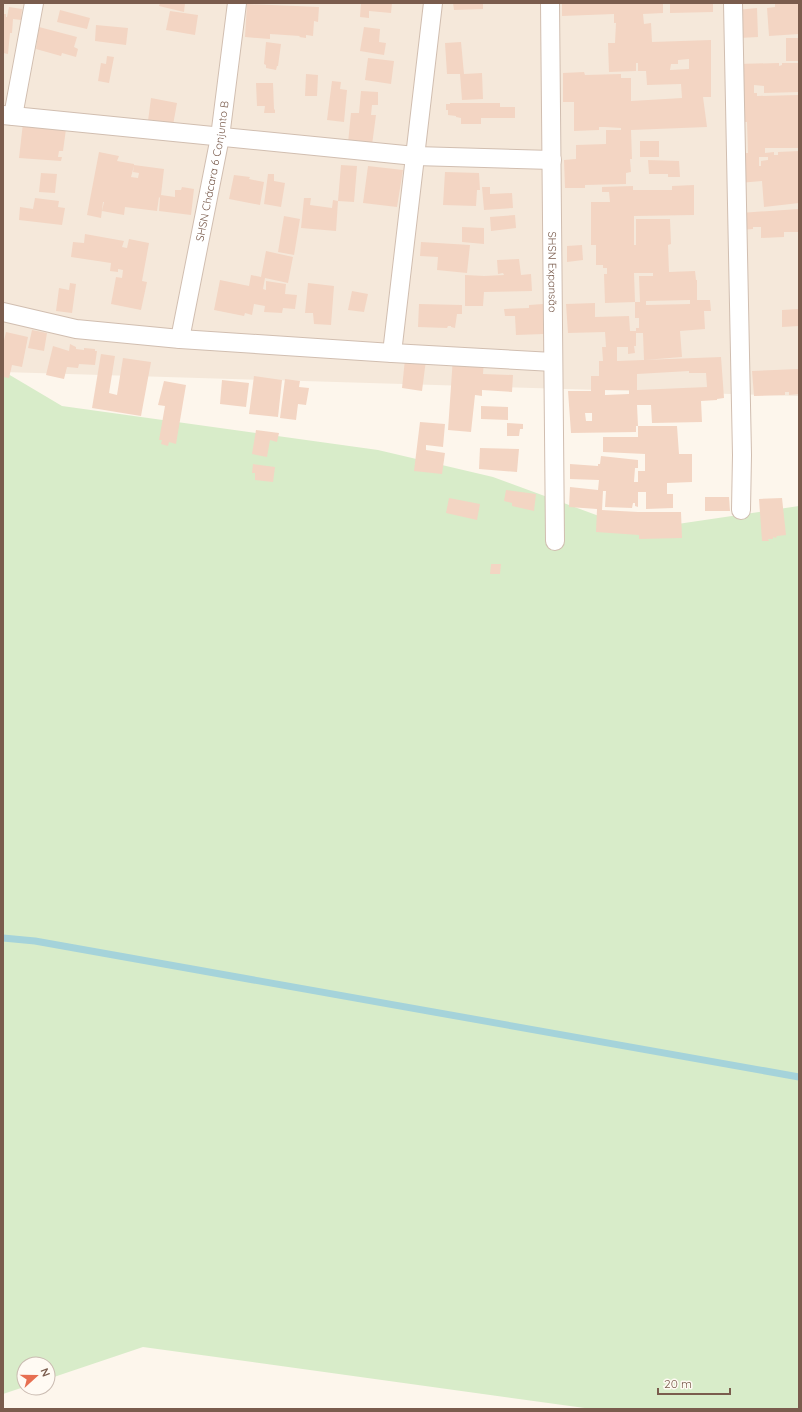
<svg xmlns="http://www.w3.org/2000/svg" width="802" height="1412" font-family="Quicksand,sans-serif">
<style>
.residential{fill:#f5e8da}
.green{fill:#d8ecc9}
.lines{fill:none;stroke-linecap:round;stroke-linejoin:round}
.stream{stroke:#a5d3da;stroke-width:7}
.building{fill:#f3d5c3;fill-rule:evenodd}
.minor-casing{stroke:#d1beb0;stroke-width:20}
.minor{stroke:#fff;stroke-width:18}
.labels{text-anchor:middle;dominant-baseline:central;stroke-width:4;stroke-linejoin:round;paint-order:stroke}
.street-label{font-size:11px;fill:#7a5c4d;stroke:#fffaf3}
</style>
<rect width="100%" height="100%" fill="#fdf6ec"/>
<path class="residential" d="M3,3H799V396L3,372Z"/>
<path class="green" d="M3,371L62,406L378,450L493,477L637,530L799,506V1409H592L143,1347L48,1379V1364H24V1387L3,1394Z"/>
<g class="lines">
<path class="stream" d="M3,938L35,941L799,1077"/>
</g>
<g class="building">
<path d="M160,3H185L184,12L159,6Z"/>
<path d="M361,3H392L391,13L369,11V18L360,17Z"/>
<path d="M453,3H483V9L454,10Z"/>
<path d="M562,3L663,4V13L643,14L644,24L651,23L652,42L711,40V97H703L707,127L631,130L632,159H630L631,172L626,173V184L585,185V188H565L564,160L576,159V145L606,144V130H621V128L605,127H599V130L574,131V102H563V73L584,72L585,75L621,74V78H631V101L682,98L681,84L647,85L646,71H638V63H636V71L609,72L608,43H615L616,23H614V14L562,16ZM689,59V69L670,70L671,64H678V60Z"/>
<path d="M670,3H713V12L670,13Z"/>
<path d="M775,3H799V34L769,36L767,8L775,7Z"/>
<path d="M247,4L319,7L318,22L314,21L313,36L306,35V38L299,37L300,36L270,34V39L245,37Z"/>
<path d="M9,7L22,9L21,20L13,19L12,33H10L8,54L3,53V14H6V17H7Z"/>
<path d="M757,8L758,37L739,38L737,10Z"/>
<path d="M60,10L90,18L87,29L57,22Z"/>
<path d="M170,11L198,15L195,35L166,30Z"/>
<path d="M96,25L128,28L126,45L95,41Z"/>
<path d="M39,27L77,37L74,47L78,49L76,57L62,53L61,56L36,49Z"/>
<path d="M364,27L380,29L379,42L386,43L384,55L360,51Z"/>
<rect x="786" y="38" width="13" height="23"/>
<path d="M266,42L281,44L278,66H277L276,70L266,68V65L264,64Z"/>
<path d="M461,42L464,74L482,73L483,99L462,100L460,74H447L445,43Z"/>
<path d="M107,56L114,57L109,83L98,81L101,63L106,64Z"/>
<path d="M368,58L394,61L391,84L365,80Z"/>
<path d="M779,63V66L782,65V63H799V92L764,93V86L754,85V93H757V96L798,95L799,148H765V153L774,152V155H778V152L799,151V203L764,207L762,181L739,183L738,153H748L747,122H736L738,64ZM759,157H768V160L761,161V166H759Z"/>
<path d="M306,74L318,75L317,96H305Z"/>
<path d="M332,81L341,82L340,89L347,90L344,122L327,120Z"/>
<path d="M256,83H273L274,109L275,110V113H264L265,106H257Z"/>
<path d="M361,91L378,92V105H372L371,115H376L372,145L348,143L351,113H359Z"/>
<path d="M151,98L177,103L173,125L148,121Z"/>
<path d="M450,103H500V107H515V118H481V124H461V118L456,117V116L448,115V110H446V104H450Z"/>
<path d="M23,123L66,129L63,151H59L58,157H62L61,161L19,158Z"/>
<rect x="640" y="141" width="19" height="16"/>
<path d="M99,152L119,156L117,161L134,164V165L164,169L161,195L175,197V190H181L182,187L194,189L191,215L159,211L160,198L159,197L157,211L125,207L124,215L102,211L104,202H103L101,218L87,215ZM134,166L133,172L139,173L138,178L131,177Z"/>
<path d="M648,160L679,161L680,177H668V174H649Z"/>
<path d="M341,165L357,166L354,202L338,201L336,231L301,228L304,198H311L310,205L332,208L333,200L338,201Z"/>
<path d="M368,166L403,170L397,207L363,203Z"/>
<path d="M445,172L479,173L480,190H477L476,206L443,205Z"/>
<path d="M41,173L57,174L55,193L39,192Z"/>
<path d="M268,174H274V181L285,183L281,207L264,204Z"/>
<path d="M234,175L250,177L249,179L264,182L260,205L229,199Z"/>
<path d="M694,185V215L634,216V245H636V219H670L671,244L668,245L669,272L695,271L696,280H697V300H710L711,311H704L705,329L680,331L682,357L644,360L643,333H636V346H634L635,353L628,354V347H617V361L721,357L724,398L717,399V400L701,401L702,422L652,423L651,405H637L638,426H677L679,454H692V482L667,483V494H673V508L646,509V492H638V507L635,506V503H633L632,508L605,507L606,491H603L602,510L638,512H681L682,538L639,539V535L596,532L597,509L569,507L570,487L598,490L599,480L570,479V464L598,466V464H600L601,456L638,460V468H635L634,482H638V471H645V454L603,452V437H638V426H636V432L571,433L568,391H591V376H599V361H603L602,347H606L605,332L568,333L566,304L595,303V317L629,316L630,331H636V328H639V318H635V302H640L639,276H653V273H634L635,302L605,303L604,274H607V268H603V265H596V245H591V202H610L609,192H602V187L633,186V190H672V186ZM690,300V304L646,305V301ZM689,371V373H706L707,387L637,390V374ZM605,390H629V394L605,395ZM585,413H592V421H586Z"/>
<path d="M482,187H490V194L512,193L513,208L484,210Z"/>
<path d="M35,198L59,201L58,207L65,208L62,225L19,220L20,207L33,209Z"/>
<path d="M799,209V232H784V237L761,238V227H753V229L741,230L740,213Z"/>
<path d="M515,215L516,228L491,231L490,217Z"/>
<path d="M284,216L300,219L294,255L278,252Z"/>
<path d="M462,227L484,228V244L462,242Z"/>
<path d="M85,234L124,241L122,247L127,248L129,239L149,243L142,281L147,282L141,310L111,304L116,277L122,278L123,270L118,269V272L110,271L111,263L71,257L73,242L84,243Z"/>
<path d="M421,242L470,245L467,273L437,270L438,257L420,256Z"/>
<path d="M582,245L583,260L567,262V246Z"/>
<path d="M266,251L293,257L288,283L265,278L263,289L266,290V281L286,284L285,294L297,295L295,309L283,308L282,313L264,312L265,306L254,304L252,315L245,313L244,316L214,310L220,280L249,286L251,275L261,277Z"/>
<path d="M519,259L521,275L531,274L532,291L484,292L483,306H465V275L484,276L504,275L503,273L498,274L497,260Z"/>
<path d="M70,283L76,284L72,313L56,311L59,288L69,290Z"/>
<path d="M308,283L334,286L331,325L314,324L313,313H305Z"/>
<path d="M352,291L368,294L364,312L348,310Z"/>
<path d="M419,304L462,305V314H457L455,328L451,327V326H448L447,328L418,327Z"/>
<path d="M543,304L544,334L516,335L515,316H505L504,309L529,308V305Z"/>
<path d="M799,309V326L782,327V310Z"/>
<path d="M32,330L47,333L44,351L28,348Z"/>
<path d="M6,332L28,337L22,367L12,365L9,378L3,377V345Z"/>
<path d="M70,344L76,347V349L84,350V348L95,349V351H97L95,365L79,364L78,368L67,367L64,379L46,375L53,346L69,351Z"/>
<path d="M101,354L115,356L109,393L117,395L123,358L151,362L141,416L92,408Z"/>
<path d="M453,357L484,360L483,374L513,375L512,392L482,390V396L475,395L471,432L448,430Z"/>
<path d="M405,359L426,360L422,391L402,388Z"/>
<path d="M799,369V394L789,395V392H785V395L754,396L752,371Z"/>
<path d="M254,376L282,380L278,417L249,414Z"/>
<path d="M285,379L300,381L299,387L309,388L306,405L298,404L296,420L280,418Z"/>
<path d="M222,380L249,383L246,407L220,404Z"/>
<path d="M164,381L186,385L176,444L169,442L168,446L161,444L162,440H159L165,406L158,405Z"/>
<path d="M481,406L508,407V420L481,419Z"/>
<path d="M420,422L445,424L443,447L426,445V450L445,453L442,474L414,471Z"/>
<path d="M507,423L523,424V429H520L519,436H507Z"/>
<path d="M256,430L279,433L277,442L270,440L267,457L252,454Z"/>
<path d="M480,448L519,449L517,472L479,469Z"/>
<path d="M253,464L275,467L273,482L255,480V473H252Z"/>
<path d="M506,490L536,494L534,511L512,506V503L504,501Z"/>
<path d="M705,497H729L730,511H705Z"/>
<path d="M449,498L480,504L477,520L446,513Z"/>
<path d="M782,498L786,535L777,536L776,538L773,537V539H768L769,541H762L759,499Z"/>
<path d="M491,564H501L500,574H490Z"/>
</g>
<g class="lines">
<defs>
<g id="minor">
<path id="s1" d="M550,3L555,541"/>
<path d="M733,3L742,455L741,510"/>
<path d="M3,115L415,156L552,160"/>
<path d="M13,116L34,3"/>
<path d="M3,312L76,329L180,339L392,353L553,362"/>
<path id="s2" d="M180,339L220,137L237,3"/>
<path d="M392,353L433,3"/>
</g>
</defs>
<use href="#minor" class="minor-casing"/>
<use href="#minor" class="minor"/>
</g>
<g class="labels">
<g class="street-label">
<text stroke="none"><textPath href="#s2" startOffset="171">SHSN Chácara 6 Conjunto B</textPath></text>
<text stroke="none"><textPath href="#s1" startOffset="269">SHSN Expansão</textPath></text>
</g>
</g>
<rect width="802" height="1412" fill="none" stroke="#7a5c4d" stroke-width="8"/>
<g transform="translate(36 1376) rotate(69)"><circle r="19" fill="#fffaf3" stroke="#cabbb1"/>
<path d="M0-3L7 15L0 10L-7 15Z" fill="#e76f51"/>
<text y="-6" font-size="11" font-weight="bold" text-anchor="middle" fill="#7a5c4d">N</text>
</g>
<path d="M658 1388v6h72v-6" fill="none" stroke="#7a5c4d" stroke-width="2"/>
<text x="664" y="1388" font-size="12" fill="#7a5c4d" stroke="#fffaf3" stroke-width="3" paint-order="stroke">20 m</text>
</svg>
